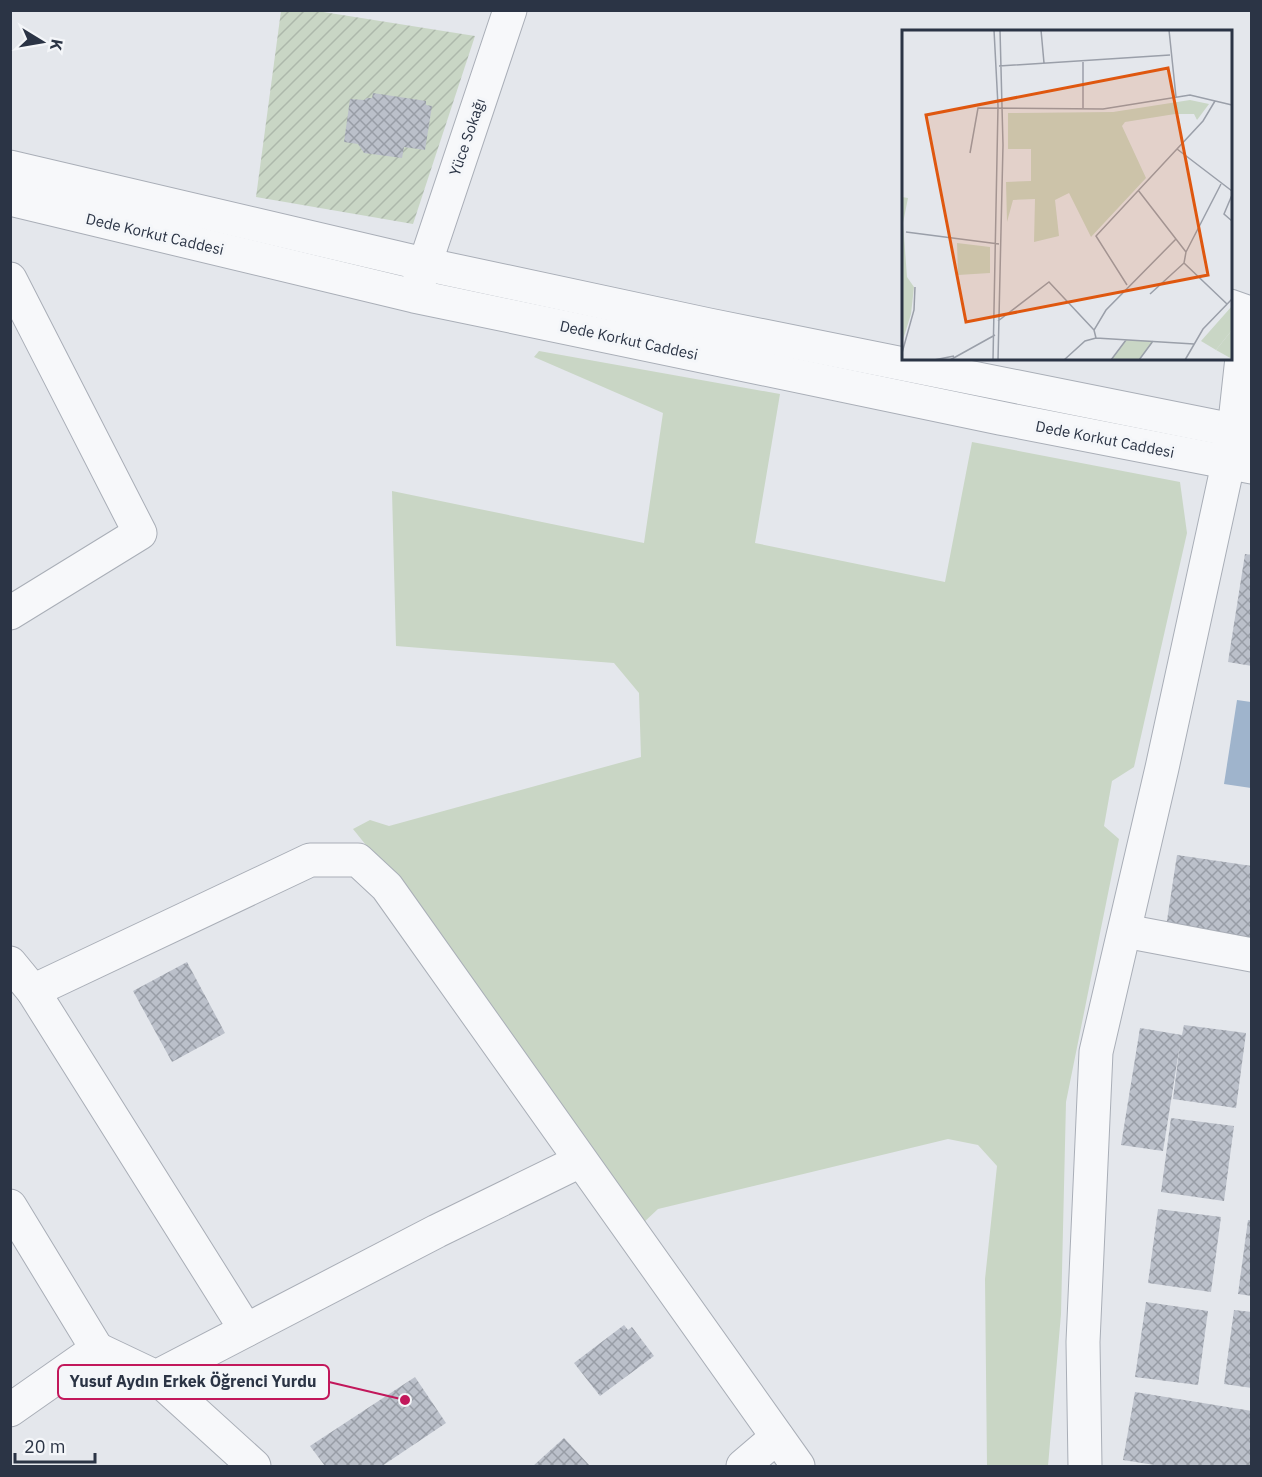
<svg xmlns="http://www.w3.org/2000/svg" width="1262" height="1477" font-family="'IBM Plex Sans',sans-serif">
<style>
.green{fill:#c9d6c5}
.garden{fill:url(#garden-furrows)}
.water{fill:#9fb4cc}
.building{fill:url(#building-cross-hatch)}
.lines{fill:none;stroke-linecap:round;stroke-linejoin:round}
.minor-casing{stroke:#a9aeb7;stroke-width:35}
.minor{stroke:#f7f8fa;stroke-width:33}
.labels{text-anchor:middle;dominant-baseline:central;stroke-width:6;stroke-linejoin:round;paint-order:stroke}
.street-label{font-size:15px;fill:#2b3445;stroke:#f4f6f9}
.inset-road{fill:none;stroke:#9a9fa9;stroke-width:1.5}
.view{fill:#df570f;fill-opacity:0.15;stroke:#df570f;stroke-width:3}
.inset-edge{fill:none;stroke:#2b3445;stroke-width:3}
.leader{fill:none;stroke:#c2185b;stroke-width:2}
.callout-dot{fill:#c2185b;stroke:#f4f6f9;stroke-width:2}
.callout{fill:#f4f6f9;stroke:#c2185b;stroke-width:2}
.callout-label{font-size:16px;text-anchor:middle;font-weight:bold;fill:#2b3445}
</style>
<defs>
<pattern id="garden-furrows" width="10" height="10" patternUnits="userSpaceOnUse" patternTransform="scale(1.5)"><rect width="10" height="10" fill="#c9d6c5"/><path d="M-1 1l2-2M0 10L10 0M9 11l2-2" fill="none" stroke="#adb8ab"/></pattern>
<pattern id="building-cross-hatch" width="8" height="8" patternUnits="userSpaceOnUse" patternTransform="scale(1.5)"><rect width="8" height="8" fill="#bbc0ca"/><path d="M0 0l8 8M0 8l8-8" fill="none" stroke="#989da6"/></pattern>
</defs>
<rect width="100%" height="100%" fill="#e4e7ec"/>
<path class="green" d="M539,351L780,394L755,543L945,582L972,442L1180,482L1187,533L1134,767L1112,781L1104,826L1119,839L1066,1102L1061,1314L1048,1466H987L985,1279L997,1166L978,1145L948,1139L658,1209L643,1223L407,896L353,829L370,820L389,826L641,757L639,693L614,663L396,646L392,491L644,543L663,413L534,357Z"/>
<path class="garden" d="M281,11H317L475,36L413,224L256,197Z"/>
<path class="water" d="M1237,700L1251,702V788L1224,784Z"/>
<g class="building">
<path d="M373,93L426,101V105L432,106L425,150L404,147L402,158L364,153L358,144L344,142L350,99L364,100L367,98H372Z"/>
<path d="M1245,554L1252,555V666L1228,662Z"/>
<path d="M1177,855L1252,866V940L1166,927Z"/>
<path d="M187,962L225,1033L172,1062L133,991Z"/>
<path d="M1184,1025L1246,1033L1236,1108L1173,1099L1180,1044L1163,1151L1121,1145L1140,1028L1182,1035Z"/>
<path d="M1171,1118L1234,1126L1224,1201L1161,1192Z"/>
<path d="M1158,1209L1221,1217L1211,1292L1148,1283Z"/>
<path d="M1248,1220H1252V1296L1238,1294Z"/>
<path d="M1146,1302L1208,1311L1198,1385L1135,1377Z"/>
<path d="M1234,1310L1252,1312V1388L1224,1384Z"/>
<path d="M624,1325L628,1330L632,1327L654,1356L600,1396L574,1363Z"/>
<path d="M415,1377L446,1423L382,1466H325L310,1446Z"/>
<path d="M1135,1392L1252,1411V1466H1161L1123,1460Z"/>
<path d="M564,1438L590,1466H533Z"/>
</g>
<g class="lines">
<defs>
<g id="minor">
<path d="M10,167L424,264L709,325L1252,434"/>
<path d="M10,199L414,296L1000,418L1252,467"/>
<path d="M10,279L140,533L10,613"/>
<path d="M418,285L510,10"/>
<path d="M1125,931L1252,955"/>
<path d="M10,963L33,991L246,1330"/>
<path d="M33,991L310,860H358L387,887L798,1466"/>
<path d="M10,1206L97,1349"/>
<path d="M156,1377L254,1466"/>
<path d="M10,1410L97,1349L156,1377L437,1231L580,1161"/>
<path d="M743,1466L777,1437"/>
<path d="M1085,1466L1083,1342L1096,1052L1162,768L1228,464L1234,431L1247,312L1230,306"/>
</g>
</defs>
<use href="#minor" class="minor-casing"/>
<use href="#minor" class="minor"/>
</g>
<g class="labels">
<g class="street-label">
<text transform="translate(467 137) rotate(-71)">Yüce Sokağı</text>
<text transform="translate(155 234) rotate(13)">Dede Korkut Caddesi</text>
<text transform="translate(629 340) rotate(12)">Dede Korkut Caddesi</text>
<text transform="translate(1105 439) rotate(11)">Dede Korkut Caddesi</text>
</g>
</g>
<g transform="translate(902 30)">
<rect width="330" height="330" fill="#e4e7ec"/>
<path d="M288,70L307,74L295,90L292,84H273L223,92L220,96L244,148L189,207L167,163L153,170L157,206L132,212L133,169L111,170L105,192L104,152L129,151V119H106V83L211,82ZM0,167L6,168L1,193L5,247L12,257L9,284L0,313ZM330,276V300L314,320L299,311ZM224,310L251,311L237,330H209Z" fill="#c9d6c5"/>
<path d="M330,300V329L314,320Z" fill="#c9d6c5"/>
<path d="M55,213L88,217V243L56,245Z" fill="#c9d6c5"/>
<path class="inset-road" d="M139,0L142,33M267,0L274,67M181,32V78M97,36L268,25M275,119L330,161M68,123L76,78L201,79L288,65L330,75M236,160L284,222L282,233L325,274M330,165L322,184L330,191M4,202L97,214M284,222L319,154M225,255L194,206L301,91L313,71M248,264L282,233M96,291L147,252L192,300M194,308L192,300L204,280L274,209M0,323L12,280L13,257M32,330L52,326M48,330L93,305M91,330L96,76L92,0M96,330L101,115L98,0M162,330L183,311L194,308L292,314M209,330L224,310M237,330L251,311M283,330L301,299L330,269"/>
<path class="view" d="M266,38L306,245L64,292L24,85Z"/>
<rect width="330" height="330" class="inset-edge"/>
</g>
<path class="leader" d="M405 1400L329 1382"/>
<circle class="callout-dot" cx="405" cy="1400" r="6"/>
<rect class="callout" x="58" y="1365" width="271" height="34" rx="6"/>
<g class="callout-label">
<text x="193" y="1387">Yusuf Aydın Erkek Öğrenci Yurdu</text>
</g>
<rect width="1262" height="1477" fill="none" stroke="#2b3445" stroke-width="24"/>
<g transform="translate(42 42) rotate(101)" stroke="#f4f6f9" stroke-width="4.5" paint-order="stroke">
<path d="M0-4.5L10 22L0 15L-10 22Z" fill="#2b3445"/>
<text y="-9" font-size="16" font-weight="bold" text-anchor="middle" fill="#2b3445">K</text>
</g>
<path d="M15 1453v9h80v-9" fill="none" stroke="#2b3445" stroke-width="3"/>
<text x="24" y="1453" font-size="18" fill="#2b3445" stroke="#f4f6f9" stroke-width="4.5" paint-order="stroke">20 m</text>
</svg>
